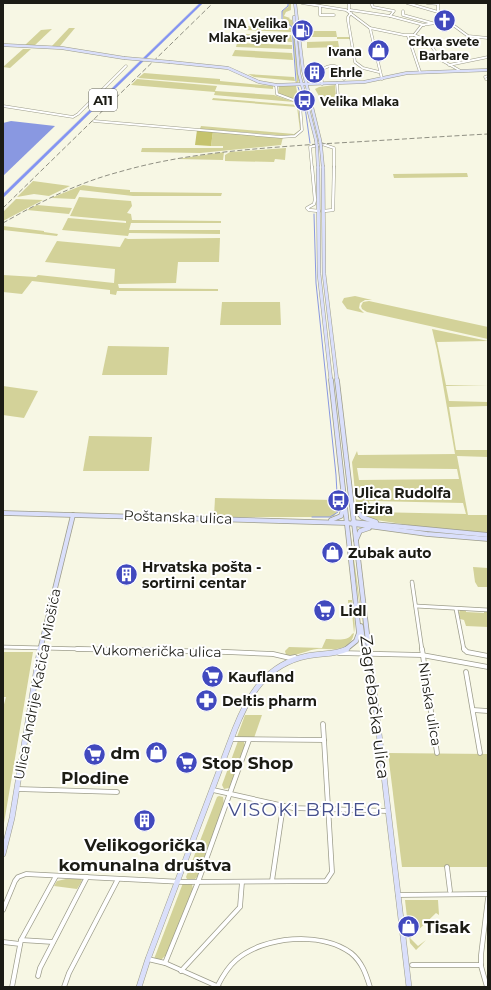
<svg xmlns="http://www.w3.org/2000/svg" width="491" height="990" font-family="Montserrat,sans-serif">
<style>
.green{fill:#d3d299;fill-rule:evenodd}
.forest{fill:#c5c36d}
.water{fill:#8998e1}
.lines{fill:none;stroke-linecap:round;stroke-linejoin:round}
.stream{stroke:#8998e1;stroke-width:1}
.street-far3-casing{stroke:#9d9d8b;stroke-width:3}
.street-far2-casing{stroke:#9d9d8b;stroke-width:3.5}
.street-far1-casing{stroke:#9d9d8b;stroke-width:4.5}
.street-casing{stroke:#9d9d8b;stroke-width:5.5}
.secondary-far3-casing{stroke:#9d9d8b;stroke-width:3.5}
.secondary-far2-casing{stroke:#9d9d8b;stroke-width:4}
.secondary-far1-casing{stroke:#9d9d8b;stroke-width:5.5}
.secondary-casing{stroke:#9d9d8b;stroke-width:6}
.highway-casing{stroke:#dfdfde;stroke-width:1}
.street-far3{stroke:#fff;stroke-width:2}
.street-far2{stroke:#fff;stroke-width:2.5}
.street-far1{stroke:#fff;stroke-width:3}
.street{stroke:#fff;stroke-width:4}
.secondary-far3{stroke:#dadffb;stroke-width:2.5}
.secondary-far2{stroke:#dadffb;stroke-width:3}
.secondary-far1{stroke:#dadffb;stroke-width:4}
.secondary{stroke:#dadffb;stroke-width:5}
.highway{fill:#8394f3;fill-rule:evenodd}
.rail{stroke:#909083;stroke-width:1;stroke-dasharray:5 2.5;stroke-linecap:butt}
.secondary-bridge-casing{stroke:#9d9d8b;stroke-width:3.5;stroke-linecap:butt}
.secondary-bridge{stroke:#dadffb;stroke-width:2.5}
.labels{text-anchor:middle;dominant-baseline:central;stroke-width:4;stroke-linejoin:round;paint-order:stroke}
.far-poi-label{font-size:12px;font-weight:bold;fill:#1c1c15;stroke:#fff;text-anchor:end}
.shield{fill:#fff;stroke:#60605b;stroke-width:1}
.shield-label{font-size:13px;font-weight:bold;fill:#1c1c15}
.poi-label{font-size:14px;font-weight:bold;fill:#1c1c15;stroke:#fff;text-anchor:start}
.street-label{font-size:14px;fill:#1c1c15;stroke:#fff}
.near-street-label{font-size:17px;fill:#1c1c15;stroke:#fff}
.near-poi-label{font-size:17px;font-weight:bold;fill:#1c1c15;stroke:#fff;text-anchor:start}
.near-quarter-label{font-size:19px;letter-spacing:1px;fill:#444f8b;stroke:#fff}
</style>
<rect width="100%" height="100%" fill="#f7f7e4"/>
<g class="green">
<path d="M289,3H291V10L286,12L284,16L290,18L289,19L292,20L294,27L299,81L297,83L295,82L297,81L292,27L283,19L282,11L288,7Z"/>
<path d="M246,26L291,28V32L243,30Z"/>
<path d="M69,28H75L60,46H52Z"/>
<path d="M52,29L34,46H24L41,30Z"/>
<path d="M311,31H336L337,37H350V39H337V37H309Z"/>
<path d="M242,34L291,35L292,42L239,40Z"/>
<path d="M338,41L339,47L307,48V42Z"/>
<path d="M237,43L292,45V49L236,47Z"/>
<path d="M23,49H31L10,68L3,67Z"/>
<path d="M235,50L292,53L293,60L232,56Z"/>
<path d="M144,73L220,79V81L273,86V89L138,78Z"/>
<path d="M248,74L294,77L295,81L254,77Z"/>
<path d="M137,79L217,86L215,91L274,95L294,102L214,95L215,92L131,85Z"/>
<path d="M335,85L336,97L319,96L315,89L319,87Z"/>
<path d="M279,86H296L298,98C292,100 283,97 278,93Z"/>
<path d="M213,98L298,105L301,130L296,134L290,136L200,129L201,126L294,134L300,130L297,107L212,100Z"/>
<path d="M213,131L283,137L281,145L200,153L141,152L142,148H223V146H211Z"/>
<path d="M286,148L285,160L275,159L274,162L225,161V155L230,152Z"/>
<path d="M224,152L223,160L177,159Z"/>
<path d="M467,173L468,177L394,178L393,174Z"/>
<path d="M33,181L70,186L49,196L34,194L17,197Z"/>
<path d="M83,185L97,187L130,190V192L222,193L221,196H133L80,190L75,199L51,198Z"/>
<path d="M79,197L131,201L132,206L127,213L131,214L132,220L221,221V223H131L129,230H220V234L129,233L128,236L62,230L68,218L126,223V221L70,216Z"/>
<path d="M16,199L43,200L3,221V212Z"/>
<path d="M37,205L72,208L69,214L27,210Z"/>
<path d="M3,226L44,231V232L58,234L57,236L3,230Z"/>
<path d="M125,238L128,239L220,238L219,262H178L176,283L118,284L119,288L218,289V291H117L116,295L110,294V290L32,281L22,294L3,292V275L36,277L38,275L114,283L115,269L45,262L57,241L120,247Z"/>
<path d="M355,296L372,300H365L360,303L359,308L364,313L347,309L342,302L344,298Z"/>
<path d="M369,301L488,327V339L367,312L362,309L361,306L363,302Z"/>
<path d="M222,302H280L281,325H220Z"/>
<path d="M432,329L488,341L437,342L446,385H488L446,386L449,401L488,402V406L449,407L456,450H488V457L457,456L468,515H488V534L428,528L370,519L359,511L356,502L352,462L357,451L358,455L455,454L437,350ZM357,468L457,469L459,479L359,480ZM369,501L463,503L466,514L372,512Z"/>
<path d="M108,346L169,347L167,375H102Z"/>
<path d="M3,386L38,391L24,418L3,415Z"/>
<path d="M89,436L152,437L149,471H83Z"/>
<path d="M215,498L336,500L337,512L334,516L329,517H214Z"/>
<path d="M348,530H350L366,646Z"/>
<path d="M473,567L488,568V587H478L475,582Z"/>
<path d="M348,600H352C354,619 362,646 336,649C330,650 323,648 317,649C307,650 296,657 286,655L285,651L289,647L322,648L326,639C335,639 348,642 352,634L354,633L352,613H349Z"/>
<path d="M460,610H466V612L484,613V611H488V627L466,626L464,620L460,619L459,613Z"/>
<path d="M3,652H33L3,829V708L6,697H3Z"/>
<path d="M245,715H262L254,738L237,737Z"/>
<path d="M238,741L244,742L245,746L231,785L229,788L224,789L222,785Z"/>
<path d="M388,753L488,754V867H402Z"/>
<path d="M219,796L223,797L224,804L198,876L195,879H187L186,877L217,797Z"/>
<path d="M66,879H81L82,881L77,889L54,886L57,881Z"/>
<path d="M183,883L192,884L193,889L167,954L161,960L154,959Z"/>
<path d="M405,900H438L439,915L436,913L410,938L418,946L426,940L416,950L410,943Z"/>
</g>
<path class="forest" d="M197,130L213,131L211,146L195,145Z"/>
<path class="water" d="M11,121L55,126L3,176V123Z"/>
<g class="lines">
<g class="stream">
<path d="M288,3V6L282,11V19L292,27L296,81"/>
<path d="M298,87L305,107L310,143"/>
<path d="M312,517H330L338,512L336,475L316,283L314,214"/>
</g>
<defs>
<g id="street-far3">
<path d="M302,3L346,10L370,28L404,35H414L422,25L442,22L453,25L468,36L488,38"/>
<path d="M349,3V11"/>
<path d="M371,3L373,7L394,11L390,16"/>
<path d="M407,3L438,12V20L440,22"/>
<path d="M427,3L438,4V12"/>
<path d="M320,6V15H334"/>
<path d="M350,10L390,16L424,25"/>
<path d="M403,11V15L432,23"/>
<path d="M351,13L348,17V21L355,62L363,68L379,72"/>
<path d="M370,28L382,79"/>
<path d="M414,35L428,41L441,60L459,70"/>
<path d="M408,36L420,72"/>
<path d="M449,65L488,57"/>
<path d="M485,77L488,76"/>
<path d="M486,79H488"/>
<path d="M337,83L338,97"/>
<path d="M322,84L321,70C329,65 334,64 342,69L344,79"/>
<path d="M3,106L73,117L78,114L126,66"/>
<path d="M94,121L281,137L295,136L302,130L300,105L296,101L277,94L276,85"/>
<path d="M312,168L310,147L322,144L334,148V168"/>
</g>
<g id="street-far2">
<path d="M312,167L315,200L314,204L307,208L309,210L319,211"/>
<path d="M324,211L333,210L334,167"/>
</g>
<g id="street-far1">
<path d="M412,582L422,650"/>
<path d="M416,606L488,610"/>
<path d="M456,609L464,650"/>
<path d="M3,647L122,650"/>
</g>
<g id="street">
<path d="M77,649L227,652L273,654L290,658L295,657"/>
<path d="M422,649L437,753"/>
<path d="M464,649L467,652L488,656"/>
<path d="M339,653L422,655L488,667"/>
<path d="M466,672L480,753"/>
<path d="M473,710L488,711"/>
<path d="M323,724L324,740"/>
<path d="M17,789L117,792"/>
<path d="M213,790L293,808L388,811"/>
<path d="M447,867L450,891"/>
<path d="M272,881L283,806"/>
<path d="M398,895L488,894"/>
<path d="M3,910L15,881L18,877L26,874L183,882L326,881L332,872L324,740L232,739"/>
<path d="M21,940L53,942"/>
<path d="M3,942L20,944"/>
<path d="M148,959L165,963L219,987"/>
<path d="M165,963L198,882L249,740"/>
<path d="M412,965H481"/>
<path d="M181,971L240,907L242,882"/>
<path d="M38,976L40,968L87,877"/>
<path d="M12,987L21,940L56,876"/>
<path d="M64,987L69,973L118,879"/>
<path d="M217,987C222,977 228,967 236,960C264,936 321,931 351,953C362,962 366,974 370,987"/>
<path d="M487,987L481,966V955L488,898"/>
</g>
<g id="secondary-far3">
<path d="M295,3L303,70L320,140"/>
<path d="M294,17L299,73L316,140"/>
<path d="M3,45L62,48L124,58"/>
<path d="M170,62L228,68L259,82L276,85L364,82L407,73L488,70"/>
<path d="M321,147L323,168"/>
<path d="M317,148L318,168"/>
</g>
<g id="secondary-far2">
<path d="M318,167L319,274L331,381"/>
<path d="M323,167L324,274L337,381"/>
</g>
<g id="secondary-far1">
<path d="M331,380L359,633L356,641L345,650"/>
<path d="M337,380L369,650"/>
<path d="M352,505L362,517L376,522"/>
<path d="M3,513L347,523L427,534L488,539"/>
<path d="M331,520L341,516L344,507"/>
<path d="M353,522L488,535"/>
<path d="M356,540L360,531L369,528"/>
<path d="M361,626L364,647L366,650"/>
<path d="M40,650L73,515"/>
</g>
<g id="secondary">
<path d="M365,649L369,654"/>
<path d="M369,649L409,987"/>
<path d="M3,854L12,818L40,649"/>
<path d="M139,987L148,959L235,729C249,694 267,664 307,656C320,653 335,655 347,649"/>
</g>
<path id="highway" d="M200,3H203L4,197H3V194Z"/>
</defs>
<use href="#street-far3" class="street-far3-casing"/>
<use href="#street-far2" class="street-far2-casing"/>
<use href="#street-far1" class="street-far1-casing"/>
<use href="#street" class="street-casing"/>
<use href="#secondary-far3" class="secondary-far3-casing"/>
<use href="#secondary-far2" class="secondary-far2-casing"/>
<use href="#secondary-far1" class="secondary-far1-casing"/>
<use href="#secondary" class="secondary-casing"/>
<use href="#highway" class="highway-casing"/>
<use href="#street-far3" class="street-far3"/>
<use href="#street-far2" class="street-far2"/>
<use href="#street-far1" class="street-far1"/>
<use href="#street" class="street"/>
<use href="#secondary-far3" class="secondary-far3"/>
<use href="#secondary-far2" class="secondary-far2"/>
<use href="#secondary-far1" class="secondary-far1"/>
<use href="#secondary" class="secondary"/>
<use href="#highway" class="highway"/>
<g class="rail">
<path d="M3,208L213,3"/>
<path d="M3,223C40,202 77,183 119,172C184,153 252,149 319,144C375,141 432,137 488,134"/>
</g>
<defs>
<g id="secondary-bridge">
<path d="M124,58L170,62"/>
<path d="M316,140L317,148"/>
<path d="M320,140L321,147"/>
</g>
</defs>
<use href="#secondary-bridge" class="secondary-bridge-casing"/>
<use href="#secondary-bridge" class="secondary-bridge"/>
</g>
<defs>
<symbol id="church-disc" viewBox="-11 -11 22 22"><circle r="9.5" fill="#4149be" stroke="#fff"/><path d="M-1.2-6h2.4v3.5h3.3v2.4h-3.3V6h-2.4V-.1h-3.3v-2.4h3.3Z" fill="#fff"/></symbol>
<symbol id="fuel-disc" viewBox="-11 -11 22 22"><circle r="9.5" fill="#4149be" stroke="#fff"/><path d="M-5.5-6h7V0h2V4h1.3V-2.5L3-4.5l.8-.8L6-3V5H2.5V1h-1V6h-7ZM-4.2-4.7v3.2H.2V-4.7Z" fill="#fff"/></symbol>
<symbol id="shop-disc" viewBox="-11 -11 22 22"><circle r="9.5" fill="#4149be" stroke="#fff"/><path d="M-5-2.5h2.3a2.7 3.5 0 0 1 5.4 0H5L5.5 6h-11ZM-1.5-2.5h3a1.5 2.3 0 0 0-3 0Z" fill="#fff"/></symbol>
<symbol id="building-disc" viewBox="-11 -11 22 22"><circle r="9.5" fill="#4149be" stroke="#fff"/><path d="M-4-6H4V6H1V3H-1V6H-4ZM-2.5-4.3h1.7v1.8h-1.7ZM.8-4.3h1.7v1.8H.8ZM-2.5-1h1.7V.8h-1.7ZM.8-1h1.7V.8H.8Z" fill="#fff"/></symbol>
<symbol id="bus-disc" viewBox="-11 -11 22 22"><circle r="9.5" fill="#4149be" stroke="#fff"/><path d="M-5-6H5V4H4V6H2V4H-2V6H-4V4H-5ZM-3.5-4V0h7V-4ZM-3.5 1.2v1.5H-2V1.2ZM2 1.2v1.5H3.5V1.2Z" fill="#fff"/></symbol>
<symbol id="supermarket-disc" viewBox="-11 -11 22 22"><circle r="9.5" fill="#4149be" stroke="#fff"/><path d="M-6-5.5h2.5l.6 2H6L4.5 2H-2.5L-4.4-4H-6ZM-1.5 3.2a1.3 1.3 0 1 0 .1 0ZM3 3.2a1.3 1.3 0 1 0 .1 0Z" fill="#fff"/></symbol>
<symbol id="pharmacy-disc" viewBox="-11 -11 22 22"><circle r="9.5" fill="#4149be" stroke="#fff"/><path d="M-2-6h4v4h4v4h-4v4h-4v-4h-4v-4h4Z" fill="#fff"/></symbol>
</defs>
<g fill-rule="evenodd">
<use href="#church-disc" x="432" y="8" width="25" height="25"/>
<use href="#fuel-disc" x="290" y="18" width="25" height="25"/>
<use href="#shop-disc" x="366" y="38" width="25" height="25"/>
<use href="#building-disc" x="302" y="60" width="25" height="25"/>
<use href="#bus-disc" x="292" y="88" width="25" height="25"/>
<use href="#bus-disc" x="326" y="488" width="25" height="25"/>
<use href="#shop-disc" x="320" y="540" width="25" height="25"/>
<use href="#building-disc" x="114" y="562" width="25" height="25"/>
<use href="#supermarket-disc" x="312" y="598" width="25" height="25"/>
<use href="#supermarket-disc" x="200" y="664" width="25" height="25"/>
<use href="#pharmacy-disc" x="194" y="688" width="25" height="25"/>
<use href="#shop-disc" x="144" y="740" width="25" height="25"/>
<use href="#supermarket-disc" x="82" y="742" width="25" height="25"/>
<use href="#supermarket-disc" x="174" y="750" width="25" height="25"/>
<use href="#building-disc" x="132" y="808" width="25" height="25"/>
<use href="#shop-disc" x="396" y="914" width="25" height="25"/>
</g>
<g class="labels">
<g class="far-poi-label">
<text x="288" y="23">INA Velika<tspan x="288" dy="14">Mlaka-sjever</tspan></text>
<text x="444" y="41" text-anchor="middle">crkva svete<tspan x="444" dy="14">Barbare</tspan></text>
<text x="362" y="51">Ivana</text>
<text x="330" y="72" text-anchor="start">Ehrle</text>
<text x="320" y="101" text-anchor="start">Velika Mlaka</text>
</g>
<rect class="shield" x="89" y="89" width="28" height="22" rx="3"/>
<g class="shield-label">
<text x="103" y="100">A11</text>
</g>
<g class="poi-label">
<text x="354" y="493">Ulica Rudolfa<tspan x="354" dy="16">Fizira</tspan></text>
<text x="348" y="553">Zubak auto</text>
<text x="142" y="567">Hrvatska pošta -<tspan x="142" dy="16">sortirni centar</tspan></text>
<text x="340" y="611">Lidl</text>
<text x="228" y="677">Kaufland</text>
<text x="222" y="701">Deltis pharm</text>
</g>
<g class="street-label">
<text transform="translate(178 517) rotate(2)">Poštanska ulica</text>
<text transform="translate(157 651) rotate(1)">Vukomerička ulica</text>
<text transform="translate(37 684) rotate(-79)">Ulica Andrije Kačića Miošića</text>
<text transform="translate(430 704) rotate(81)">Ninska ulica</text>
</g>
<g class="near-street-label">
<text transform="translate(375 707) rotate(83)">Zagrebačka ulica</text>
</g>
<g class="near-poi-label">
<text x="140" y="753" text-anchor="end">dm</text>
<text x="202" y="763">Stop Shop</text>
<text x="95" y="778" text-anchor="middle">Plodine</text>
<text x="145" y="845" text-anchor="middle">Velikogorička<tspan x="145" dy="20">komunalna društva</tspan></text>
<text x="424" y="927">Tisak</text>
</g>
<g class="near-quarter-label">
<text x="305" y="809">VISOKI BRIJEG</text>
</g>
</g>
<rect width="491" height="990" fill="none" stroke="#1c1c15" stroke-width="8"/>
</svg>
